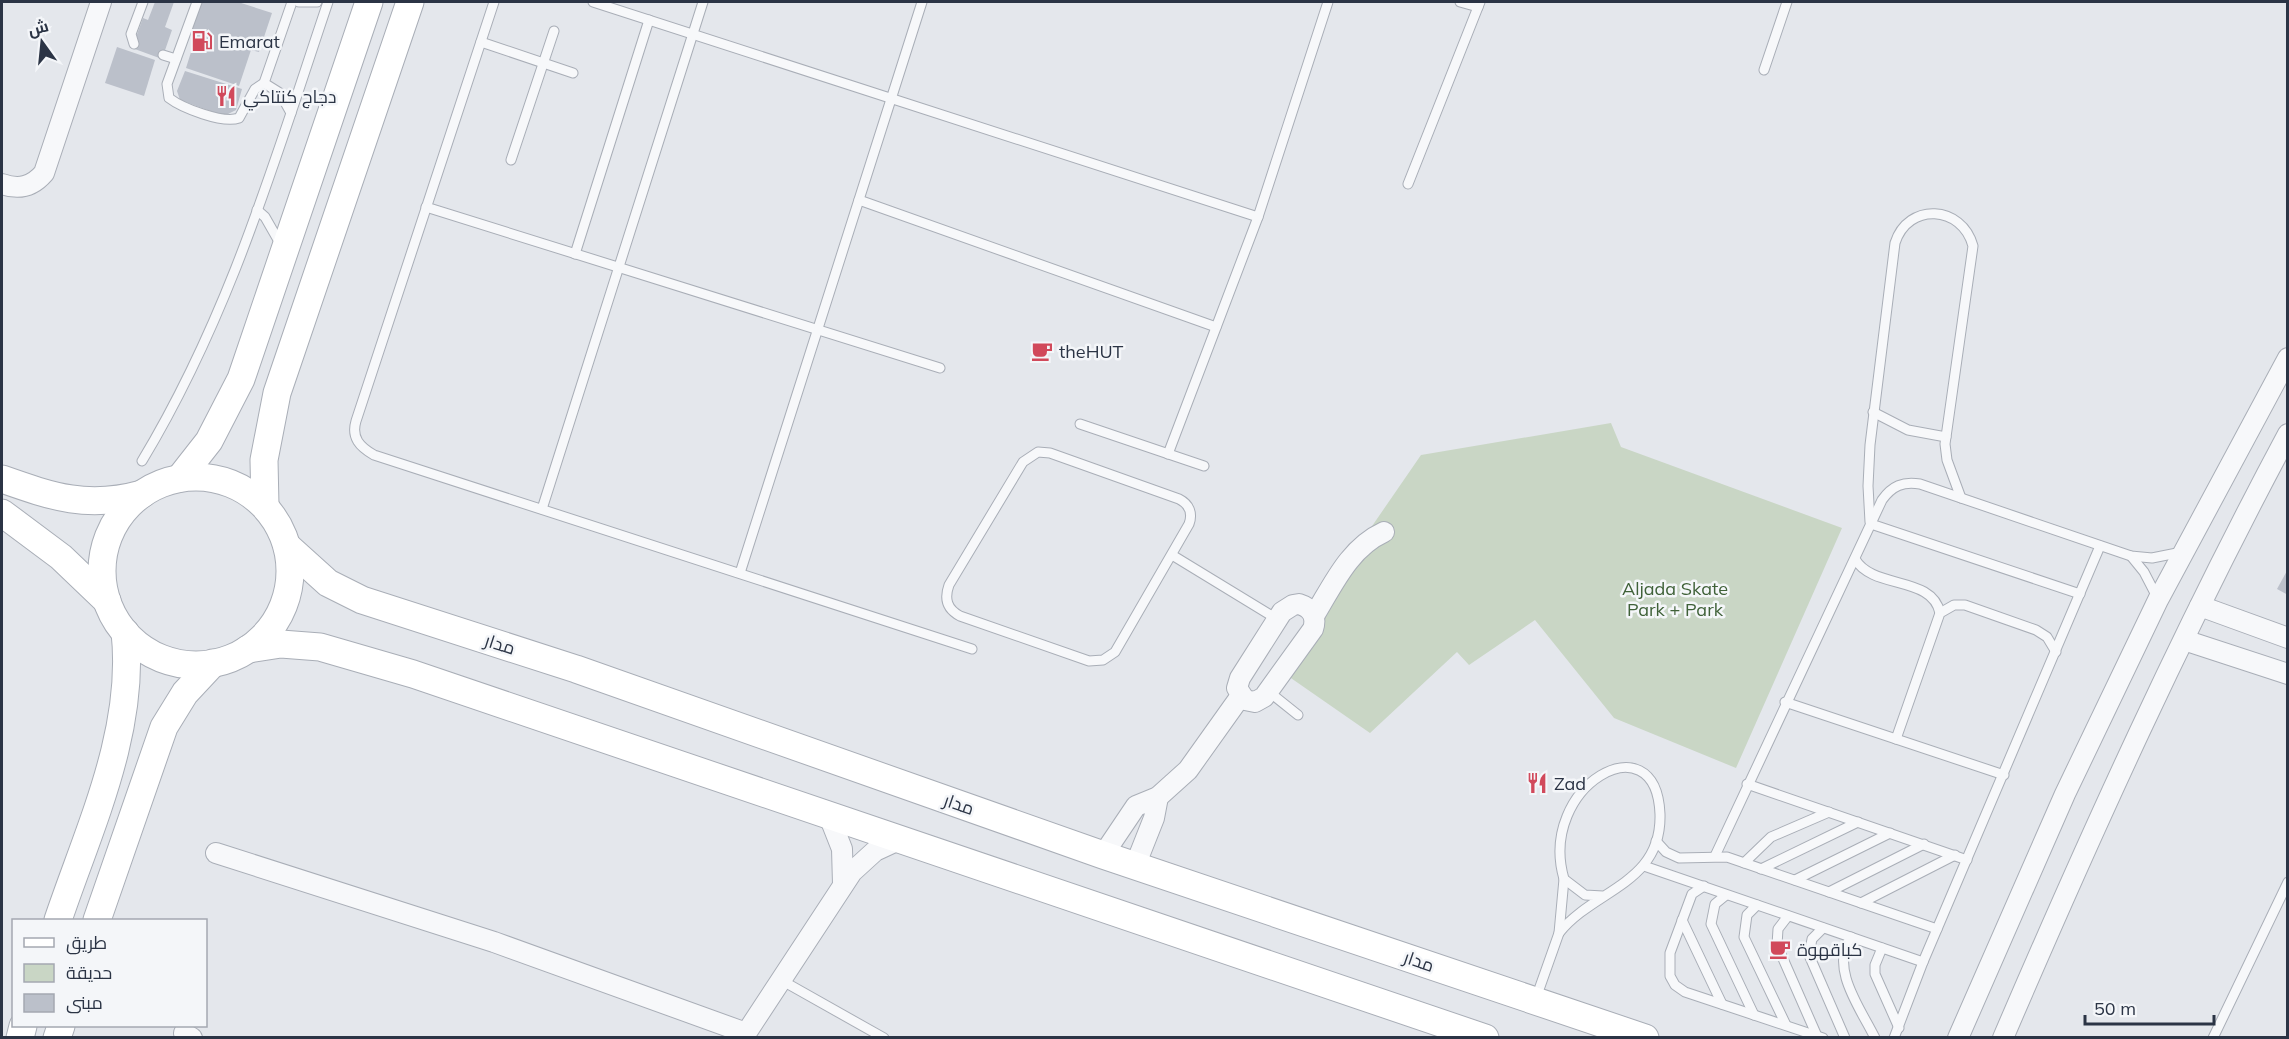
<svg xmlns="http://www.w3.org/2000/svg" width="2289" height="1039" font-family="Mulish,Cairo,sans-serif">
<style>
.green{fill:#c9d6c5}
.building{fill:#bbc0ca}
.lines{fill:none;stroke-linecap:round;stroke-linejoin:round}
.lane-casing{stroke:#a9aeb7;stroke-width:11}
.street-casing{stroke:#a9aeb7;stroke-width:22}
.secondary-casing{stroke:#a9aeb7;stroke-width:29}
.lane{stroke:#f7f8fa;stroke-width:9}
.street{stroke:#f7f8fa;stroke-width:20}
.secondary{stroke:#fff;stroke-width:27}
.labels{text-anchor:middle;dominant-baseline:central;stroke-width:5;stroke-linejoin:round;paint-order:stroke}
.poi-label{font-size:18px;fill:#2b3445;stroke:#f4f6f9;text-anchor:start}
.park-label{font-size:18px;fill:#3f6138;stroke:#f4f6f9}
.street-label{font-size:18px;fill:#2b3445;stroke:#f4f6f9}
</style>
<rect width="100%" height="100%" fill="#e4e7ec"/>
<path class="green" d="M1611,423L1621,447L1842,528L1736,768L1614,718L1535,620L1469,665L1457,652L1370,733L1275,667L1421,455Z"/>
<g class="building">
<path d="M155,2H174L165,27L172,30L162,59L132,48L143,18L148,20Z"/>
<path d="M199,2H238L272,13L259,52L251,50L239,86L186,68L197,33L189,31Z"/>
<path d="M117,47L155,60L144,96L105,83Z"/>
<path d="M185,71L242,89L236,110L224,116L180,100L177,91Z"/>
<path d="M2288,569V595L2277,589Z"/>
</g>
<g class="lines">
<defs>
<g id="lane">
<path d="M197,2L167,84L169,98C182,108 223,124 239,118L255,89L264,83L280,93L291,113"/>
<path d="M299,2H317"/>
<path d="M494,2L356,421C351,438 360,447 374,455L972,649"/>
<path d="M593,2L1258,217"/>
<path d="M1460,2L1478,7"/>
<path d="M481,42L573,73"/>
<path d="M134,44L131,34L143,2"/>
<path d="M163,55L176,59"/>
<path d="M1764,70L1787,2"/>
<path d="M264,83L292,2"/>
<path d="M511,160L554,31"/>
<path d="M1408,184L1480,2"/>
<path d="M859,200L1216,327"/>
<path d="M426,207L940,368"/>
<path d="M257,210L265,217L281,245"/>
<path d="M575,254L649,20"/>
<path d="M1873,412L1908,430L1946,437"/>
<path d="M1080,424L1204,466"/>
<path d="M1038,452L1050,453L1179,499C1189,504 1193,513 1189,524L1115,652L1103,660L1089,661L960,616C947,609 944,599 949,585L1023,462Z"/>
<path d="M1168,454L1258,217L1328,2"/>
<path d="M142,461C230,315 274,162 328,2"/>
<path d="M542,509L703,2"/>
<path d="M1870,522L1868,486L1870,445L1895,243C1908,202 1962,205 1973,246L1945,444L1947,460L1961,498"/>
<path d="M1871,524L2080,594"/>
<path d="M1172,555L1277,619"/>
<path d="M2131,556L2144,572L2158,599"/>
<path d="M1855,559C1873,590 1932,575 1940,613"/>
<path d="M740,573L922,2"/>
<path d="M1268,691L1298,715"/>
<path d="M1785,702L2004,775"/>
<path d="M1896,739L1940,613L1954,605H1965L2036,630L2047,637L2056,652"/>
<path d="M1747,784L1967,860"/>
<path d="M1656,841L1666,852L1679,858L1727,857L1937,929"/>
<path d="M1715,856L1882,500C1892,486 1903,481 1920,484L2131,556L2152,558L2182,552"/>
<path d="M1744,863L1771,837L1829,812"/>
<path d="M1644,866L1923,962"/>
<path d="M1761,869L1858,822"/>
<path d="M1795,880L1890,833"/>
<path d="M1704,886L1692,894L1670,953V976L1675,985L1685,992L1823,1038"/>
<path d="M1829,892L1924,844"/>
<path d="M1726,895L1715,904L1711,924L1754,1015"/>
<path d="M1861,903L1955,855"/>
<path d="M1757,905L1747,915L1744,937L1786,1025"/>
<path d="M1788,916L1778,929L1777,945L1817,1036"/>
<path d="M1682,920L1722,1004"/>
<path d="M1823,928L1812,939L1809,955L1845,1038"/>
<path d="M1559,933C1594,889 1662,884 1660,814C1656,718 1537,786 1564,879L1585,895L1603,896"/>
<path d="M1851,937C1829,968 1861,1009 1875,1038"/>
<path d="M1882,948L1875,965V974L1899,1028"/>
<path d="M781,980L884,1038"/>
<path d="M1536,998L1559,933L1564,879"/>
<path d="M1894,1038L1923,962L2100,546"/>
<path d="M2213,1038L2288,882"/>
</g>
<g id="street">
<path d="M2,184C19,190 32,187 44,173L101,2"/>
<path d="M1299,604C1312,608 1317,617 1313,629L1264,697L1255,702L1245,700L1237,688L1240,678L1282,612L1293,605Z"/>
<path d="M2200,606L2288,638"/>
<path d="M1314,616C1333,585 1349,548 1384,532"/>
<path d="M2184,640L2288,674"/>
<path d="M829,816L842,849L843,884"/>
<path d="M216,853L494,942L746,1033"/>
<path d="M1103,855L1136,806L1158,797L1188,770L1240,697"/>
<path d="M1135,866L1154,818L1158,797"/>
<path d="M184,1033L192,1038"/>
<path d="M743,1038L852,872L875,851L903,838"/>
<path d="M1958,1038L2065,794L2158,600L2288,358"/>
<path d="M2003,1038C2091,833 2183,630 2288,434"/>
</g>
<g id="secondary">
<circle cx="196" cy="571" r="94"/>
<path d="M180,478L209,441L241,379L369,2"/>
<path d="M2,479C53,497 88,509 142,494"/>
<path d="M265,506L264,460L277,393L410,2"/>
<path d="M2,513L61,557L107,601"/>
<path d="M287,546L328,583L362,600L576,669L1103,855L1645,1038"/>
<path d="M248,649L281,644L320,647L413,674L1485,1038"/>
<path d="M58,920C89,828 136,731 125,632"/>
<path d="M97,920L164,727L185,693L213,663"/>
<path d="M20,1038L23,1026"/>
<path d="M57,1038L61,1026"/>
</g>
</defs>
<use href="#lane" class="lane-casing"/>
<use href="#street" class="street-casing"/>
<use href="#secondary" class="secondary-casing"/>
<use href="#lane" class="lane"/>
<use href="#street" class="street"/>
<use href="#secondary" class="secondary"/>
</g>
<defs>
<symbol id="fuel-bare" viewBox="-9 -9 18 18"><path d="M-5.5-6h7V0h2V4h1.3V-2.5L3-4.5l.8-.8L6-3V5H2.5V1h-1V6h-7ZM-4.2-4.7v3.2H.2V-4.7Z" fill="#d1495b" stroke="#f4f6f9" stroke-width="2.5" paint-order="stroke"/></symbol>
<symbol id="restaurant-bare" viewBox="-9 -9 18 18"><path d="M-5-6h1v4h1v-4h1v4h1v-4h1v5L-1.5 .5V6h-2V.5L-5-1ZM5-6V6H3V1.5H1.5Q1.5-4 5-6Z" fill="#d1495b" stroke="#f4f6f9" stroke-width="2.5" paint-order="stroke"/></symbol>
<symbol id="cafe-bare" viewBox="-9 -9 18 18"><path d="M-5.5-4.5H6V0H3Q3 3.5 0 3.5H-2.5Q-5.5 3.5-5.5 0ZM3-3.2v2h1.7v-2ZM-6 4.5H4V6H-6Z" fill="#d1495b" stroke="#f4f6f9" stroke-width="2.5" paint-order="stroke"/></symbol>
</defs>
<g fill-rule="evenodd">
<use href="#fuel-bare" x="187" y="26" width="30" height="30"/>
<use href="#restaurant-bare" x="211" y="81" width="30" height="30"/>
<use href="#cafe-bare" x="1027" y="336" width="30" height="30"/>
<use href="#restaurant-bare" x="1522" y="768" width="30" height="30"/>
<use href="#cafe-bare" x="1765" y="934" width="30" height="30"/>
</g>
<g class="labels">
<g class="poi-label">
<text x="219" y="41">Emarat</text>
<text x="243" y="96">دجاج كنتاكي</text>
<text x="1059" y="351">theHUT</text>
<text x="1554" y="783">Zad</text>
<text x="1797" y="949">كباقهوة</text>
</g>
<g class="park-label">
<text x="1675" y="588">Aljada Skate<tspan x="1675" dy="21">Park + Park</tspan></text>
</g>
<g class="street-label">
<text transform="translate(500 644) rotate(18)">مدار</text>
<text transform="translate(959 804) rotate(19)">مدار</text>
<text transform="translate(1419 961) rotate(19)">مدار</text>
</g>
</g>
<rect width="2289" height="1039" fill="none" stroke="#2b3445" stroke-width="6"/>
<rect x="12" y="919" width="195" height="108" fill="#f4f6f9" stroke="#a4a8b1" stroke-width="1.5"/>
<rect x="24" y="938" width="30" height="9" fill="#ffffff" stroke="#a4a8b1" stroke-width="1.5"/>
<text x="66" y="949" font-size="18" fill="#2b3445">طريق</text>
<rect x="24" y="964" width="30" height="18" fill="#c9d6c5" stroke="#a4a8b1" stroke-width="1.5"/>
<text x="66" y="979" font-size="18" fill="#2b3445">حديقة</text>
<rect x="24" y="994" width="30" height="18" fill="#bbc0ca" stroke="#a4a8b1" stroke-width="1.5"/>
<text x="66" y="1009" font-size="18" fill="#2b3445">مبنى</text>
<g transform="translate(42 42) rotate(345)" stroke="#f4f6f9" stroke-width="4.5" paint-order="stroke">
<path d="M0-4.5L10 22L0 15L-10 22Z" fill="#2b3445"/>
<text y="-9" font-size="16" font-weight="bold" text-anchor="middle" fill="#2b3445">ش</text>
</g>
<path d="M2085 1015v9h129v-9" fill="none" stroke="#2b3445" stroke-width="3"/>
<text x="2094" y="1015" font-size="18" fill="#2b3445" stroke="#f4f6f9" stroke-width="4.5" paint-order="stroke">50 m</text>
</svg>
